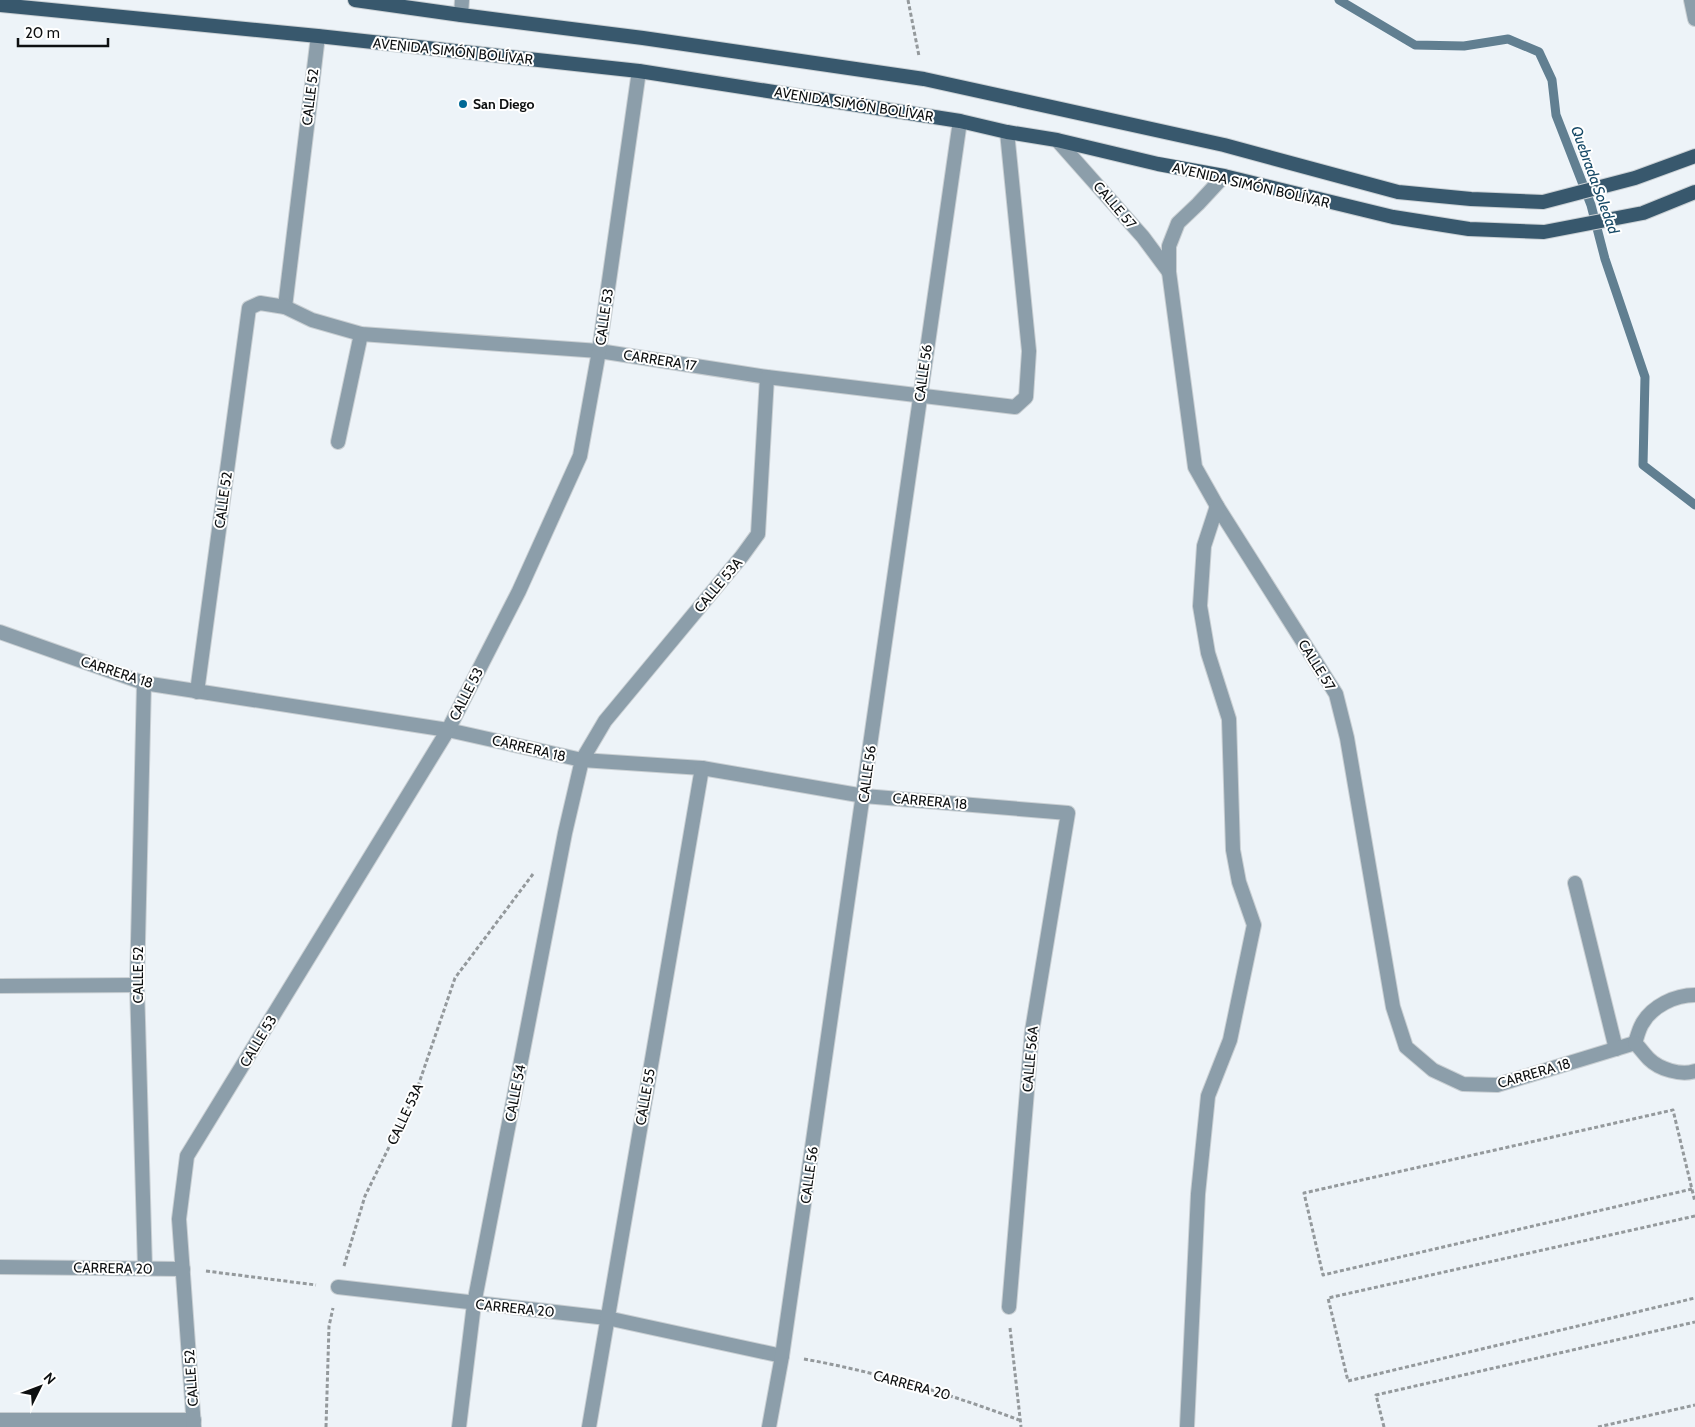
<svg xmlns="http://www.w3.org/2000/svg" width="1695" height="1427" font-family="Cabin,sans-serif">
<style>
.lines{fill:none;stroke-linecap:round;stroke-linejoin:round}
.stream{stroke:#617f91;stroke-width:9}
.service-casing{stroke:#c9cfd3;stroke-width:16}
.minor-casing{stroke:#c9cfd3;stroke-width:16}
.primary-casing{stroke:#c9cfd3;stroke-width:16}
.path{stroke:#94999c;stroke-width:3;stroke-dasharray:4 2.5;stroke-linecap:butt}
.service{stroke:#8c9eaa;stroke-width:14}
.minor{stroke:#8c9eaa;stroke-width:14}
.primary{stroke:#38586d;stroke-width:14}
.poi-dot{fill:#006996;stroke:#fff;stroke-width:2}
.labels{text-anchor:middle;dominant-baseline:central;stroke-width:4;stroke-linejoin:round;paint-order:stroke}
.street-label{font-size:14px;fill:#0e1011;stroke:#fff}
.poi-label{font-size:14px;font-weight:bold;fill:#0e1011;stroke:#fff;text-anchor:start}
.water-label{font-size:15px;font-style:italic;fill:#164966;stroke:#fff}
</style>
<rect width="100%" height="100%" fill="#edf3f8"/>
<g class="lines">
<path class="stream" d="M1339,0L1415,45L1464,46L1508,39L1539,52L1552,80L1556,115L1591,205L1605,259L1645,377L1643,465L1695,505"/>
<defs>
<g id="service">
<path d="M461,15L462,0"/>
<path d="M338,442L361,334"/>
<path d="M1575,883L1616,1049"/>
</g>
<g id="minor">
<path d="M1691,0L1695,19"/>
<path d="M1057,140L1143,237L1169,272"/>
<path d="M1224,176L1198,204L1178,223L1169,246V272L1195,467L1217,506L1336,694L1347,738L1393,1007L1406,1047L1433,1070L1463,1084L1497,1085L1635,1043"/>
<path d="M285,307L318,36"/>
<path d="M0,632L144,683L448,730L582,760L702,768L864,796L1068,813L1032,1031L1009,1307"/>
<path d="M144,683L137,985L145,1268"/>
<path d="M197,692L249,308L260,303L285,307L312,320L361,334L599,351L767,377L1015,407L1026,397L1029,351L1007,132"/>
<path d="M0,986L137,985"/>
<path d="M1635,1043C1637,1037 1639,1029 1642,1024C1652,1006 1675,995 1695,995"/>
<path d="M1635,1043C1640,1048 1644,1054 1649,1059C1659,1069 1681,1076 1695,1071"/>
<path d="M0,1267L183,1269"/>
<path d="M338,1287L607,1318L782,1356"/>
<path d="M0,1420H194"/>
<path d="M194,1427L179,1219L187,1156L448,730L519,591L580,456L599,351L639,71"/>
<path d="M459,1427L474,1304L565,833L582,760L605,721L742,556L758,534L767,377"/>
<path d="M589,1427L702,768"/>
<path d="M769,1427L782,1356L960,121"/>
<path d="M1187,1427L1198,1194L1208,1096L1230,1040L1254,925L1239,882L1233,850L1229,719L1208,653L1200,606L1204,546L1217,506"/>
</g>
<g id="primary">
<path d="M355,0L461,15L643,38L924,79L1224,145L1398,192L1471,199L1543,202L1635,178L1695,156"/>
<path d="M0,5L318,36L639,71L960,121L1007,132L1057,140L1158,164L1224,176L1393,217L1469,229L1544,232L1643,213L1695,192"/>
</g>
</defs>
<use href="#service" class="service-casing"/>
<use href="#minor" class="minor-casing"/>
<use href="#primary" class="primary-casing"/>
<g class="path">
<path d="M908,0L919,56"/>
<path d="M1692,1189L1323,1275L1304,1193L1673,1110L1695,1202"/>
<path d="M1695,1216L1328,1298L1348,1381L1695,1298"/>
<path d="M344,1266L365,1196L416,1092L455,978L533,874"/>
<path d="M206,1271L316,1285"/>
<path d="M1010,1328L1021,1427"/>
<path d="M804,1359C877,1372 950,1394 1019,1420"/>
<path d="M326,1427L329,1326L333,1308"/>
<path d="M1384,1427L1376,1395L1695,1322"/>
<path d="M1598,1427L1695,1405"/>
</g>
<use href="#service" class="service"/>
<use href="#minor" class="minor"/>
<use href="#primary" class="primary"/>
</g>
<circle class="poi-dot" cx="463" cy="104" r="5"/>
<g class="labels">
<g class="street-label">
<text transform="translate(453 51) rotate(6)">AVENIDA SIMÓN BOLÍVAR</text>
<text transform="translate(310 97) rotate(-83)">CALLE 52</text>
<text transform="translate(854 104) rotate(9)">AVENIDA SIMÓN BOLÍVAR</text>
<text transform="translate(1251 185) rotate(13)">AVENIDA SIMÓN BOLÍVAR</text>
<text transform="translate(1115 205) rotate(49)">CALLE 57</text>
<text transform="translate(604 317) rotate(-82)">CALLE 53</text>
<text transform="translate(660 360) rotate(9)">CARRERA 17</text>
<text transform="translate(923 373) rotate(-82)">CALLE 56</text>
<text transform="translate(223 500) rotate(-82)">CALLE 52</text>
<text transform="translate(718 585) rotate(-50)">CALLE 53A</text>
<text transform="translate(1317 665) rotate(58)">CALLE 57</text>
<text transform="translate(117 672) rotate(18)">CARRERA 18</text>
<text transform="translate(466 694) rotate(-63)">CALLE 53</text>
<text transform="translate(529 748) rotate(13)">CARRERA 18</text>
<text transform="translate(867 774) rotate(-82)">CALLE 56</text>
<text transform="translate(930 801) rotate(5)">CARRERA 18</text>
<text transform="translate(138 975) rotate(-90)">CALLE 52</text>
<text transform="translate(258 1041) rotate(-59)">CALLE 53</text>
<text transform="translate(1030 1059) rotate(-85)">CALLE 56A</text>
<text transform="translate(1534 1073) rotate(-16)">CARRERA 18</text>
<text transform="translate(515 1093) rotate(-79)">CALLE 54</text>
<text transform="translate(645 1097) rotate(-80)">CALLE 55</text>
<text transform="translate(405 1114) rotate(-65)">CALLE 53A</text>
<text transform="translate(809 1175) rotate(-82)">CALLE 56</text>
<text transform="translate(113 1268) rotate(1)">CARRERA 20</text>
<text transform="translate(515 1308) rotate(6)">CARRERA 20</text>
<text transform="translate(191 1378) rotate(-94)">CALLE 52</text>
<text transform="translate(912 1385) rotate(15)">CARRERA 20</text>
</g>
<g class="poi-label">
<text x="473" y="104">San Diego</text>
</g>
<g class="water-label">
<text transform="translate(1595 180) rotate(70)">Quebrada Soledad</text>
</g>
</g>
<g transform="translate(40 1387) rotate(48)" stroke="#ffffff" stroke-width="4" paint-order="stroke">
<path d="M0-4L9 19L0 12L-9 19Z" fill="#0e1011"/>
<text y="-8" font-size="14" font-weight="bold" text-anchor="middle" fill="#0e1011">N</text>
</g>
<path d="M18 38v8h90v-8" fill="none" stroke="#0e1011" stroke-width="2.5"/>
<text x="25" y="38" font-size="15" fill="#0e1011" stroke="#ffffff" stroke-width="4" paint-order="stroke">20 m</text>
</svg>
